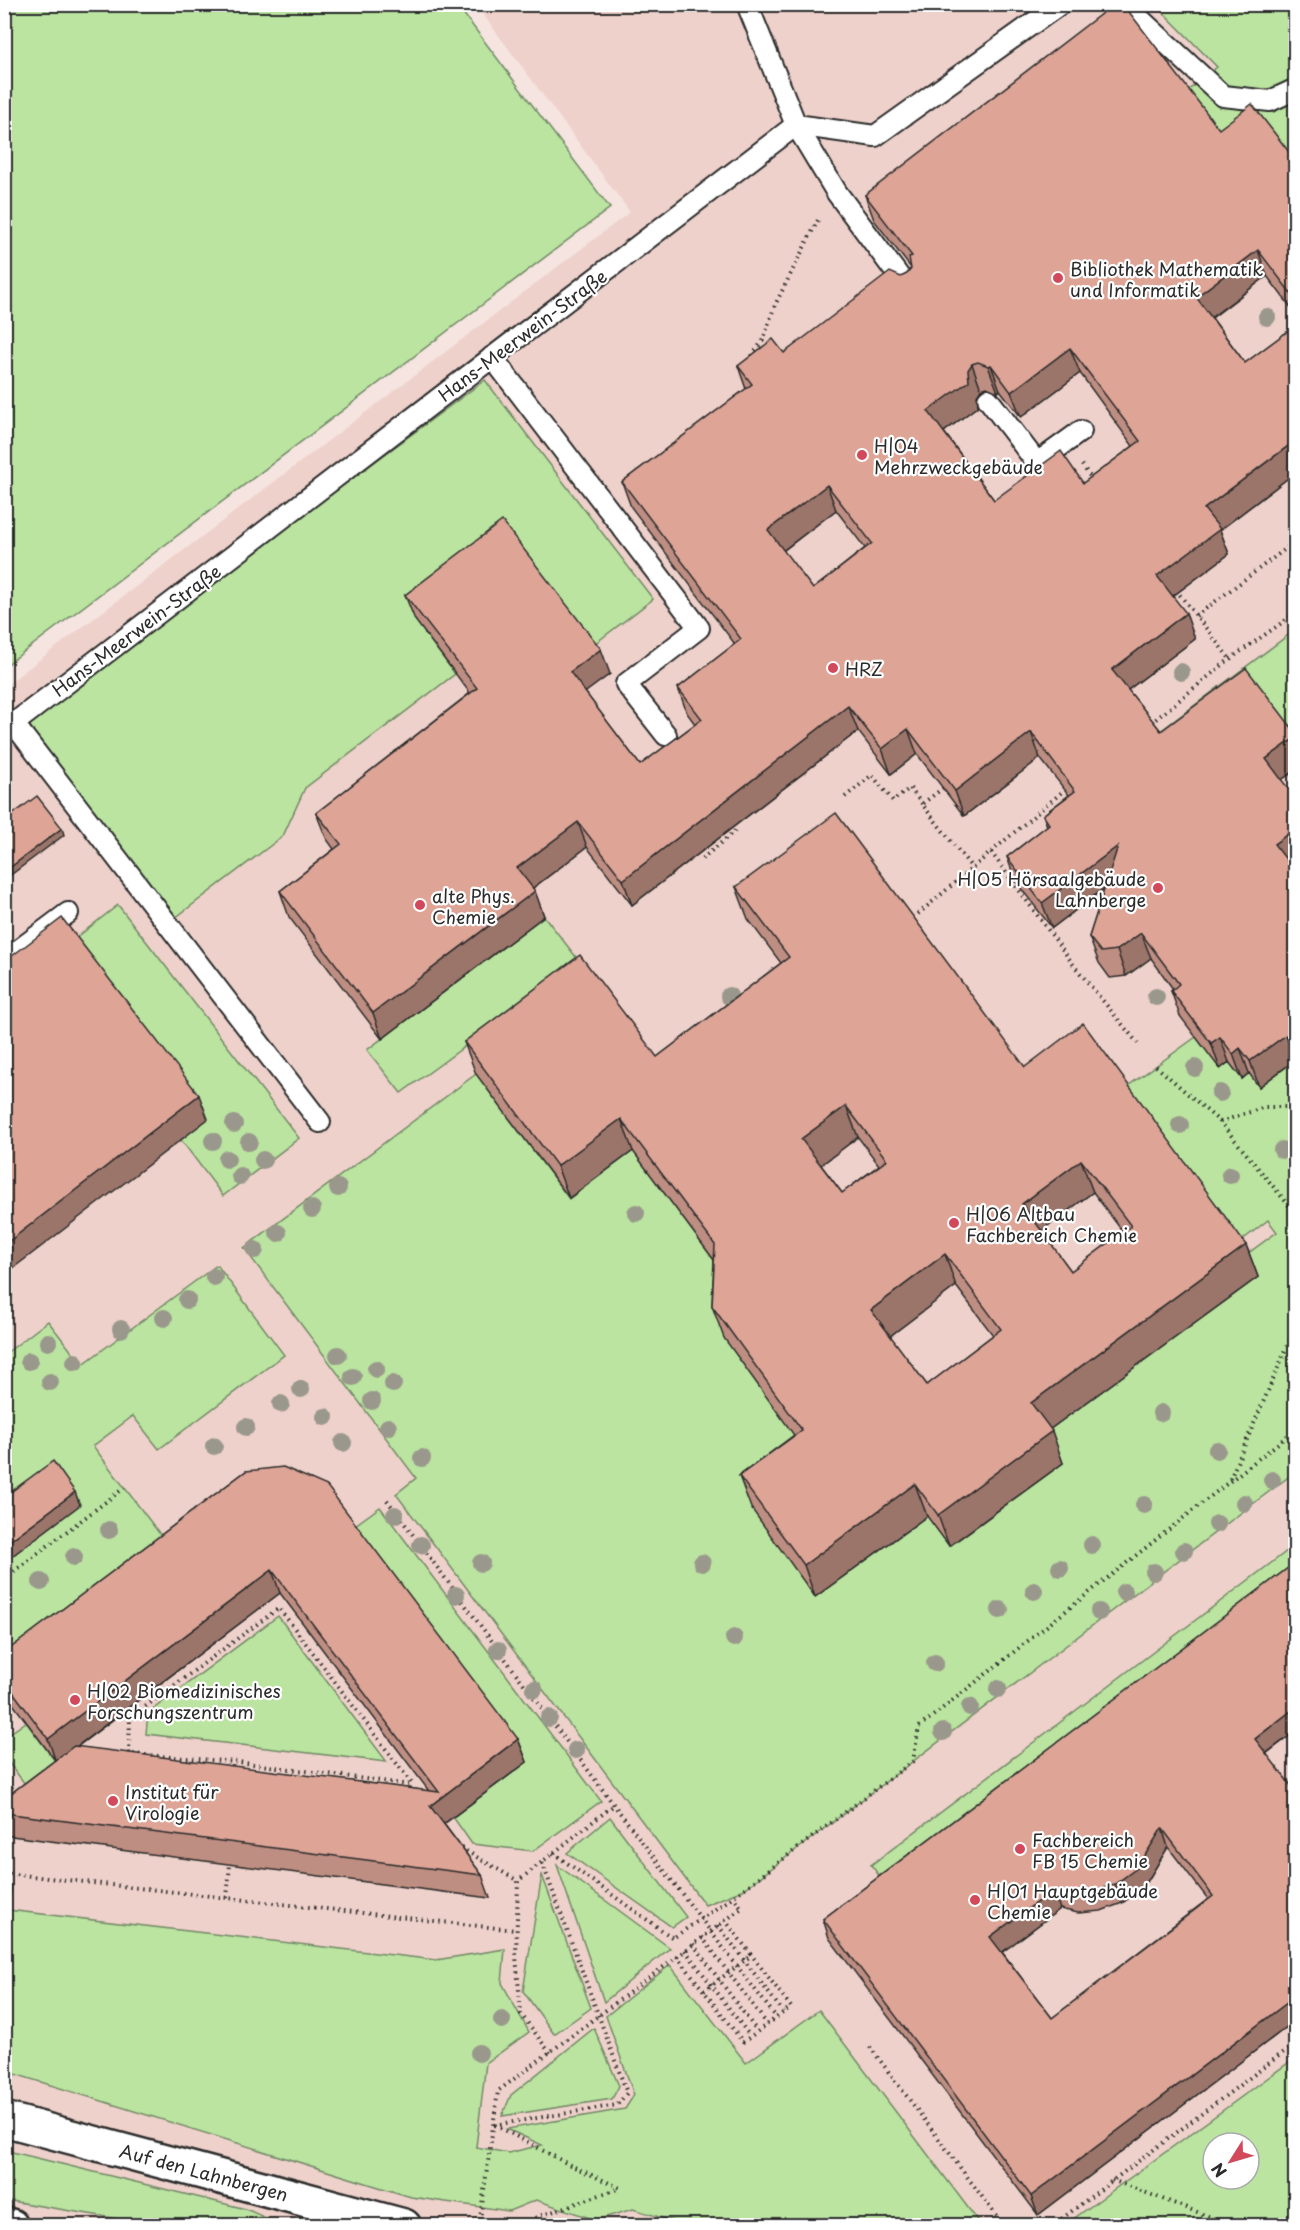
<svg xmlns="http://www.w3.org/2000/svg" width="1300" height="2230" font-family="'Playpen Sans',sans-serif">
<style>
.built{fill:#eed1ca;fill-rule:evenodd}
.green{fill:#bae4a0;stroke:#728866;stroke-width:1.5;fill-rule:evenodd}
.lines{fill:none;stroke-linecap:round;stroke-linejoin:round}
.service-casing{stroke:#2b2b2b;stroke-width:24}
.secondary-casing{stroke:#2b2b2b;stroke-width:38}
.path{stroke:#2b2b2b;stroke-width:4;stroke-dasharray:1.5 4.5;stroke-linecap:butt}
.service{stroke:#fff;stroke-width:20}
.secondary{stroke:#fff;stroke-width:33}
.tree{fill:#9a988c}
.wall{fill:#bf8e82;stroke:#2b2b2b;stroke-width:1.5;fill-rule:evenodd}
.shaded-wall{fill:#9b746a;stroke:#2b2b2b;stroke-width:1.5}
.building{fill:#dea597;stroke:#2b2b2b;stroke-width:1.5;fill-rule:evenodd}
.poi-dot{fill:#d1495b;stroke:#fff;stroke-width:2}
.labels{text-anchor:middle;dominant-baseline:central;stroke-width:4.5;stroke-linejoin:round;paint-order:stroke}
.poi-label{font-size:18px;fill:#2b2b2b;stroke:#fff;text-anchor:start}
.street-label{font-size:18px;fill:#2b2b2b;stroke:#fff}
</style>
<rect width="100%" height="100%" fill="#f5e4e0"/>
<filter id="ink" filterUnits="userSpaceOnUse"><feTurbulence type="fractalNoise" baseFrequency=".0167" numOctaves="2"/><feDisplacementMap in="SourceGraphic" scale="12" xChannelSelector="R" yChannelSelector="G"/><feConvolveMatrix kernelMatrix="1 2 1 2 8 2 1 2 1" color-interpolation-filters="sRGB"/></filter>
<g filter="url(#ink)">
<path class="built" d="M476,5H1295V2225L512,2226L505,2223L504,2226L5,2225V686L630,212ZM1213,2143H1249V2179H1213Z"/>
<g class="green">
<path d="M5,4L457,5L610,208L5,666Z"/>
<path d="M1156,5H1295V174L1228,154L1182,95L1217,67Z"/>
<path d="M485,380L653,599L589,648L415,620L455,674L305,788L283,836L175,918L28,724L136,639Z"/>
<path d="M1295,630V746L1155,735Z"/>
<path d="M118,905L299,1138L223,1196L181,1140L207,1119L71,942Z"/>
<path d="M544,916L580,962L401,1093L367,1050Z"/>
<path d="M1196,1037L1220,1068L1229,1062L1242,1079L1249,1073L1259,1086L1295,1061V1472L743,1890L705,1905L396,1494L416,1478L244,1248L476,1074L569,1199L633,1151L726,1276L927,1516L950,1546L1063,1463L1042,1435L1258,1277L1243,1257L1277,1232L1268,1220L1236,1245L1121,1091Z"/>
<path d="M217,1265L284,1355L159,1449L133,1416L93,1446L175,1554L5,1682V1354L48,1321L82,1365Z"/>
<path d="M380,1507L601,1801L533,1851L472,1844L453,1817L351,1528Z"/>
<path d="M1295,1545V1586L891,1891L871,1865Z"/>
<path d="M278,1616L387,1762L146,1734L148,1713Z"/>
<path d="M26,1722L55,1761L25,1784L5,1758V1737Z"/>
<path d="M610,1817L686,1917L672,1927L567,1853Z"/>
<path d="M557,1865L670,1948L604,2002Z"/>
<path d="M542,1875L591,2008L554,2034L523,1991Z"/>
<path d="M5,1885L12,1886L8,1910L436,1960L505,1949L502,1983L529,2032L486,2063L476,2147L508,2153L542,2145L507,2129L625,2109L634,2095L606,2016L670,1965L746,2063L819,2010L981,2225L682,2226L679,2223L633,2209L596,2220L536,2200L509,2211L411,2197L5,2071Z"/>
<path d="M594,2028L619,2086L612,2099L502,2116L511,2095Z"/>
<path d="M1295,2058V2225H1065ZM1213,2143H1249V2179H1213Z"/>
<path d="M4,2150L246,2209L277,2223L278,2225H155L5,2200Z"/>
</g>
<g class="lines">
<defs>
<g id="service">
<path d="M747,4L796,125L837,193L909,290"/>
<path d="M1124,4L1223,96L1270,101L1296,89"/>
<path d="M492,357L699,628L626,684L666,735"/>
<path d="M988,399L1037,463L1081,431"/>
<path d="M14,724L320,1122"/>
<path d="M4,731L796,125L875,136L1060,4"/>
<path d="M4,961L68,913"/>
</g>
<g id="secondary">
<path d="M4,2119L404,2226"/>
<path d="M4,2224L11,2226"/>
</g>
</defs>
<use href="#service" class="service-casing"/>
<use href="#secondary" class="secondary-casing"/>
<g class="path">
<path d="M752,356L763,340L775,305L819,218"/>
<path d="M1082,465L1093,481"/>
<path d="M1176,590L1230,659"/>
<path d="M1196,616L1296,541"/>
<path d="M1151,723L1230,659L1296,613"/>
<path d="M943,788L922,804L972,868"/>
<path d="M845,797L872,775L893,801L910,788L922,804"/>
<path d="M991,852L1076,968L1140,1046"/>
<path d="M702,859L737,829"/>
<path d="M918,914L1068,787"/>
<path d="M1156,1066L1220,1122L1296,1214"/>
<path d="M1220,1122L1265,1107H1296"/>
<path d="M1230,1479L1296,1326"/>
<path d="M387,1500L614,1805L776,2017"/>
<path d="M4,1579L124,1488"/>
<path d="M129,1753L130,1718L279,1608L413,1785"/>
<path d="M133,1754L238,1762L411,1785"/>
<path d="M4,1778L17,1794"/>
<path d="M461,1848L518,1881"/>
<path d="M553,1853L673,1938L733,1897L913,1761L919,1727L1296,1429"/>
<path d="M4,1873L515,1930"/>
<path d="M227,1898L230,1864"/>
<path d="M718,1925L783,2012"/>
<path d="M702,1937L767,2024"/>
<path d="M693,1944L757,2031"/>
<path d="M685,1950L750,2036"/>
<path d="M677,1956L743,2042L791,2007L725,1920"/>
<path d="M704,1991L752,1955"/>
<path d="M870,2047L1004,2226"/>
<path d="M550,2053L521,2014L516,1956L518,1881L614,1805"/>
<path d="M494,2125L617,2105L627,2093L542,1862"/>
<path d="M495,2125L570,2165L620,2188L534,2218"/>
<path d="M1112,2180L1229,2224L1237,2226"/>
<path d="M535,2219L554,2226"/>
<path d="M479,2226L498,2091L742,1908L733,1897"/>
<path d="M1052,2226L1296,2043"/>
</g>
<use href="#service" class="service"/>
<use href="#secondary" class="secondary"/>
</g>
<g class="tree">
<circle cx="1267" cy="317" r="9"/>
<circle cx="1181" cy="672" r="9"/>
<circle cx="729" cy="996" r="9"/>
<circle cx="1156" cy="997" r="9"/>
<circle cx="1195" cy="1068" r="9"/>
<circle cx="1220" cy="1093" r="9"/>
<circle cx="234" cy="1124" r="9"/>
<circle cx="1180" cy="1125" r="9"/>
<circle cx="213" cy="1141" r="9"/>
<circle cx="249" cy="1142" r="9"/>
<circle cx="1282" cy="1150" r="9"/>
<circle cx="227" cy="1159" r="9"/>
<circle cx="263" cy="1160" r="9"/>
<circle cx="1230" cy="1175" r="9"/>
<circle cx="240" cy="1176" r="9"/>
<circle cx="338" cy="1188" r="9"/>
<circle cx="312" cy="1209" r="9"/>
<circle cx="636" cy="1213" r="9"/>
<circle cx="278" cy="1233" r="9"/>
<circle cx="255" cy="1250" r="9"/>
<circle cx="214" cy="1277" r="9"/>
<circle cx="187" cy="1300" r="9"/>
<circle cx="164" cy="1318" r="9"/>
<circle cx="121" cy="1329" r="9"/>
<circle cx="48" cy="1342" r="9"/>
<circle cx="338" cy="1355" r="9"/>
<circle cx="29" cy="1361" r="9"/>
<circle cx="75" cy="1362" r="9"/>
<circle cx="376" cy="1369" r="9"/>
<circle cx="353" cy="1377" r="9"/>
<circle cx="50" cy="1382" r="9"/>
<circle cx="393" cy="1384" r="9"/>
<circle cx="301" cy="1389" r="9"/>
<circle cx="372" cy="1401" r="9"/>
<circle cx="281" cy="1404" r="9"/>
<circle cx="1161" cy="1413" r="9"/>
<circle cx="325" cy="1417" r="9"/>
<circle cx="246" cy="1427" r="9"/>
<circle cx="388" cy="1427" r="9"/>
<circle cx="343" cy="1443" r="9"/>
<circle cx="214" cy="1446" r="9"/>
<circle cx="1217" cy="1450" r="9"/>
<circle cx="422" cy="1458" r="9"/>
<circle cx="1272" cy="1480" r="9"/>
<circle cx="1244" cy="1503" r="9"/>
<circle cx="1144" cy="1505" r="9"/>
<circle cx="395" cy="1515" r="9"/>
<circle cx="1217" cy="1524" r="9"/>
<circle cx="109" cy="1530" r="9"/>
<circle cx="421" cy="1545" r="9"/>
<circle cx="1092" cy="1545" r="9"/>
<circle cx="1184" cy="1551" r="9"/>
<circle cx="74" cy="1557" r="9"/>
<circle cx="481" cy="1563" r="9"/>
<circle cx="702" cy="1563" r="9"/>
<circle cx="1060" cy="1568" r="9"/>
<circle cx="1154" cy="1572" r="9"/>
<circle cx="41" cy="1582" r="9"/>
<circle cx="1034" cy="1591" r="9"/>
<circle cx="1124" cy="1592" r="9"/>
<circle cx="456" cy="1595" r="9"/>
<circle cx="1000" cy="1610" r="9"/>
<circle cx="1099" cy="1612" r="9"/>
<circle cx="734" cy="1638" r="9"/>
<circle cx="498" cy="1650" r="9"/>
<circle cx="935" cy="1663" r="9"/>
<circle cx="534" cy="1689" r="9"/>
<circle cx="998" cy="1689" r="9"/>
<circle cx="970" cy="1707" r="9"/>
<circle cx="549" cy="1718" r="9"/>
<circle cx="943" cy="1732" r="9"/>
<circle cx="576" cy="1750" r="9"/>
<circle cx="502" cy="2020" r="9"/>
<circle cx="479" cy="2053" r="9"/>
</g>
<g class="wall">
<path d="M1219,129L1296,161V314L1267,276L1212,318L1245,363L1296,325V472L1220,530L1229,554L1173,596L1195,639L1128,690L1161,731L1296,733V770L1281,780L1296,799V860L1290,865L1296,872V1061L1295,1060L1259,1087L1249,1073L1242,1079L1229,1062L1220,1069L1180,1016L1171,991L1173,989L1151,958L1126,976L1110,978L1099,963L1089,937L1105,888L1052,928L1016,882L1007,857L1047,826L1043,815L1069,795L1040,758L964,816L917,754L891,774L858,731L632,905L587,847L533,888L544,916L382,1039L289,917L280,891L334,849L326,838L316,813L470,693L415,620L405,595L610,674L585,692L640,765L695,724L687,713L678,688L735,644L631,507L622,482L746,389L738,366L784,353L901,277L907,274L911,268L874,220L865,195ZM1080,373L1133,446L1083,483L994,500L944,432L978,406L977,395L981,389L987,387L998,392L1000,390L1021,417ZM836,510L865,548L813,589L783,551Z"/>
<path d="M736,887L1025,1067L1246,1245L1258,1277L1050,1429L1063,1463L949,1546L927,1516L815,1597L751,1508L739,1476L794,1435L724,1338L712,1306L714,1260L633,1151L569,1198L476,1074L464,1042L657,1057L781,963L748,919ZM858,1137L879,1165L842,1193L821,1165ZM1093,1192L1123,1232L1071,1271L1041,1231ZM956,1286L993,1335L927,1385L890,1336Z"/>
<path d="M246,1471L518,1739L527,1762L444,1824L482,1875L490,1898L4,1835V1787L10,1794L55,1760L4,1692V1653ZM280,1593L429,1791L77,1747Z"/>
<path d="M1296,1562V1731L1266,1754L1296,1792V2020L1038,2215L829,1938L823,1919ZM1168,1847L1208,1899L1052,2018L1002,1952L1060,1909L1078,1913L1101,1911L1122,1903L1144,1887Z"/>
</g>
<g class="shaded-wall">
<path d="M1258,250L1267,276L1205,322L1196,297Z"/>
<path d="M1070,348L1080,373L1021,417L1011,392Z"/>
<path d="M972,364L981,389L977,395L978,406L937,437L928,411Z"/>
<path d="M991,365L1000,390L998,392L988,366Z"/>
<path d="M1296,440V472L1220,530L1229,554L1166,601L1157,576L1204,509Z"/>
<path d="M827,485L836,510L777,555L768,530Z"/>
<path d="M1186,613L1195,639L1121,695L1112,670Z"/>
<path d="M601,649L610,674L579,697L570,672Z"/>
<path d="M848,706L858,731L632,905L623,880Z"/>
<path d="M908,729L917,754L891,774L882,749Z"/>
<path d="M1031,732L1040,758L964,816L955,791Z"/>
<path d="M1296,737V770L1275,784L1266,759Z"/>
<path d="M578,822L587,847L526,893L517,868Z"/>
<path d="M62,828L64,835L4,880V872Z"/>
<path d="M1296,828V860L1284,869L1274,844Z"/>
<path d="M1118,846L1127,871L1052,928L1042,903Z"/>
<path d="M535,891L544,916L382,1039L373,1013Z"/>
<path d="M1141,933L1151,958L1126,976L1117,950Z"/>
<path d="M1286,1035L1295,1060L1259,1087L1250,1061Z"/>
<path d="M1220,1037L1229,1062L1220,1069L1211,1043Z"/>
<path d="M1296,1042V1052L1293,1044Z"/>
<path d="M1240,1048L1249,1073L1242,1079L1233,1054Z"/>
<path d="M199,1095L208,1119L4,1275V1245Z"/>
<path d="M846,1106L858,1137L813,1171L801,1139Z"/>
<path d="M621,1119L633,1151L569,1198L557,1166Z"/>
<path d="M1081,1160L1093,1192L1034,1236L1022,1204Z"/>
<path d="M1246,1245L1258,1277L1042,1435L1031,1403Z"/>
<path d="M945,1254L956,1286L882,1342L871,1310Z"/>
<path d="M1052,1431L1063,1463L949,1546L938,1515Z"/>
<path d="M915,1484L927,1516L815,1597L804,1565Z"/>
<path d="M75,1492L80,1505L8,1559L4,1550V1545Z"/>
<path d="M272,1570L280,1593L56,1762L48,1739Z"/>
<path d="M1296,1707V1731L1261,1757L1255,1739Z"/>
<path d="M518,1739L527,1762L438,1828L430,1806Z"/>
<path d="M1162,1828L1168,1847L1144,1887L1122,1903L1115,1884Z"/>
<path d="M1053,1890L1060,1909L997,1956L990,1937Z"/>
<path d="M1296,1996V2020L1038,2215L1031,2196Z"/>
</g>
<g class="building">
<path d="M1114,4H1123L1219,129L1252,104L1296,161V300L1258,250L1196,297L1245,363L1296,325V440L1204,509L1220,529L1157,576L1186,613L1112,670L1161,731L1246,668L1296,733V737L1266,759L1296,799V828L1274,844L1296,872V1042L1293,1044L1286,1035L1250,1061L1240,1048L1233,1054L1220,1037L1211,1043L1171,991L1179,984L1141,933L1117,950L1101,952L1089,937L1118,846L1042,903L1007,857L1049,824L1043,815L1075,791L1031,732L955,791L908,729L882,749L848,706L623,880L578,822L517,868L535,891L373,1013L280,891L341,844L316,813L477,688L405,595L502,521L601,649L570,672L640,765L702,719L678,688L741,639L622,482L752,384L738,366L773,339L784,353L890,272L901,277L907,274L911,269L909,257L912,256L865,195ZM1070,348L1140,441L1083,483L1061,451L994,500L928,411L969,381L968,370L972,364L978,362L988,366L991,365L1011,392ZM827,485L872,543L813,589L768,530Z"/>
<path d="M37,796L62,828L4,872V821Z"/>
<path d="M836,813L1025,1067L1083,1023L1246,1245L1031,1403L1052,1431L938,1515L915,1484L804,1565L739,1476L802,1430L712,1306L715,1245L621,1119L557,1166L464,1042L580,955L657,1057L789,957L736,887ZM846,1106L887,1160L842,1193L801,1139ZM1081,1160L1131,1226L1071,1271L1022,1204ZM945,1254L1001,1329L927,1385L871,1310Z"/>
<path d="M62,918L199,1095L4,1245V962Z"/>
<path d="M53,1461L75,1492L4,1545V1497Z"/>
<path d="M283,1467L327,1486L518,1739L430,1806L482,1875L4,1813V1787L10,1794L74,1746L439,1792L272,1570L48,1739L4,1680V1653L246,1471Z"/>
<path d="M1296,1562V1707L1255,1739L1296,1792V1996L1031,2196L823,1919ZM1162,1828L1213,1896L1052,2018L990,1937L1053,1890L1071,1895L1094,1892L1115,1884L1137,1868Z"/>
</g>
</g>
<g class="poi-dot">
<circle cx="1058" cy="278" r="6"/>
<circle cx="862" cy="455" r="6"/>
<circle cx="833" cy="668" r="6"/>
<circle cx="1158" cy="888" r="6"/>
<circle cx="420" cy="905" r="6"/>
<circle cx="954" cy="1223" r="6"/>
<circle cx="75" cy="1700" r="6"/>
<circle cx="113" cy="1801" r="6"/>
<circle cx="1020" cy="1849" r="6"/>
<circle cx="975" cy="1900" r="6"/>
</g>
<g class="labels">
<g class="poi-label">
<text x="1070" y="268">Bibliothek Mathematik<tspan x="1070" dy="21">und Informatik</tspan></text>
<text x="874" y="445">H|04<tspan x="874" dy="21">Mehrzweckgebäude</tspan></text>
<text x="845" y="668">HRZ</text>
<text x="1146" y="878" text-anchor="end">H|05 Hörsaalgebäude<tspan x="1146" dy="21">Lahnberge</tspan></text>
<text x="432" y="895">alte Phys.<tspan x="432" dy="21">Chemie</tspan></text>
<text x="966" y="1213">H|06 Altbau<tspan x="966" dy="21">Fachbereich Chemie</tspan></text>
<text x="87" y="1690">H|02 Biomedizinisches<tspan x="87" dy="21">Forschungszentrum</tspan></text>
<text x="125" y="1791">Institut für<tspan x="125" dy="21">Virologie</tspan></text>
<text x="1032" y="1839">Fachbereich<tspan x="1032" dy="21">FB 15 Chemie</tspan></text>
<text x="987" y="1890">H|01 Hauptgebäude<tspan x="987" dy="21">Chemie</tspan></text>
</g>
<g class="street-label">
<text transform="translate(522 335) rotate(-37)">Hans-Meerwein-Straße</text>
<text transform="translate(136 630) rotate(-37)">Hans-Meerwein-Straße</text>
<text transform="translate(204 2172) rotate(15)">Auf den Lahnbergen</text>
</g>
</g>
<rect width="1300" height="2230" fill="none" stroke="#fff" stroke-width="24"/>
<rect x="12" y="12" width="1276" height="2206" fill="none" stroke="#2b2b2b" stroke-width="2" filter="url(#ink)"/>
<g transform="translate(1231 2161) rotate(233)"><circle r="28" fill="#ffffff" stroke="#aaaaaa" stroke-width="1.5"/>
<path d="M0-4.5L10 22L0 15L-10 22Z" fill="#d1495b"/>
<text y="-9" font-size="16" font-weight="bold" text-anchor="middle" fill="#2b2b2b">N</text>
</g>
</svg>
